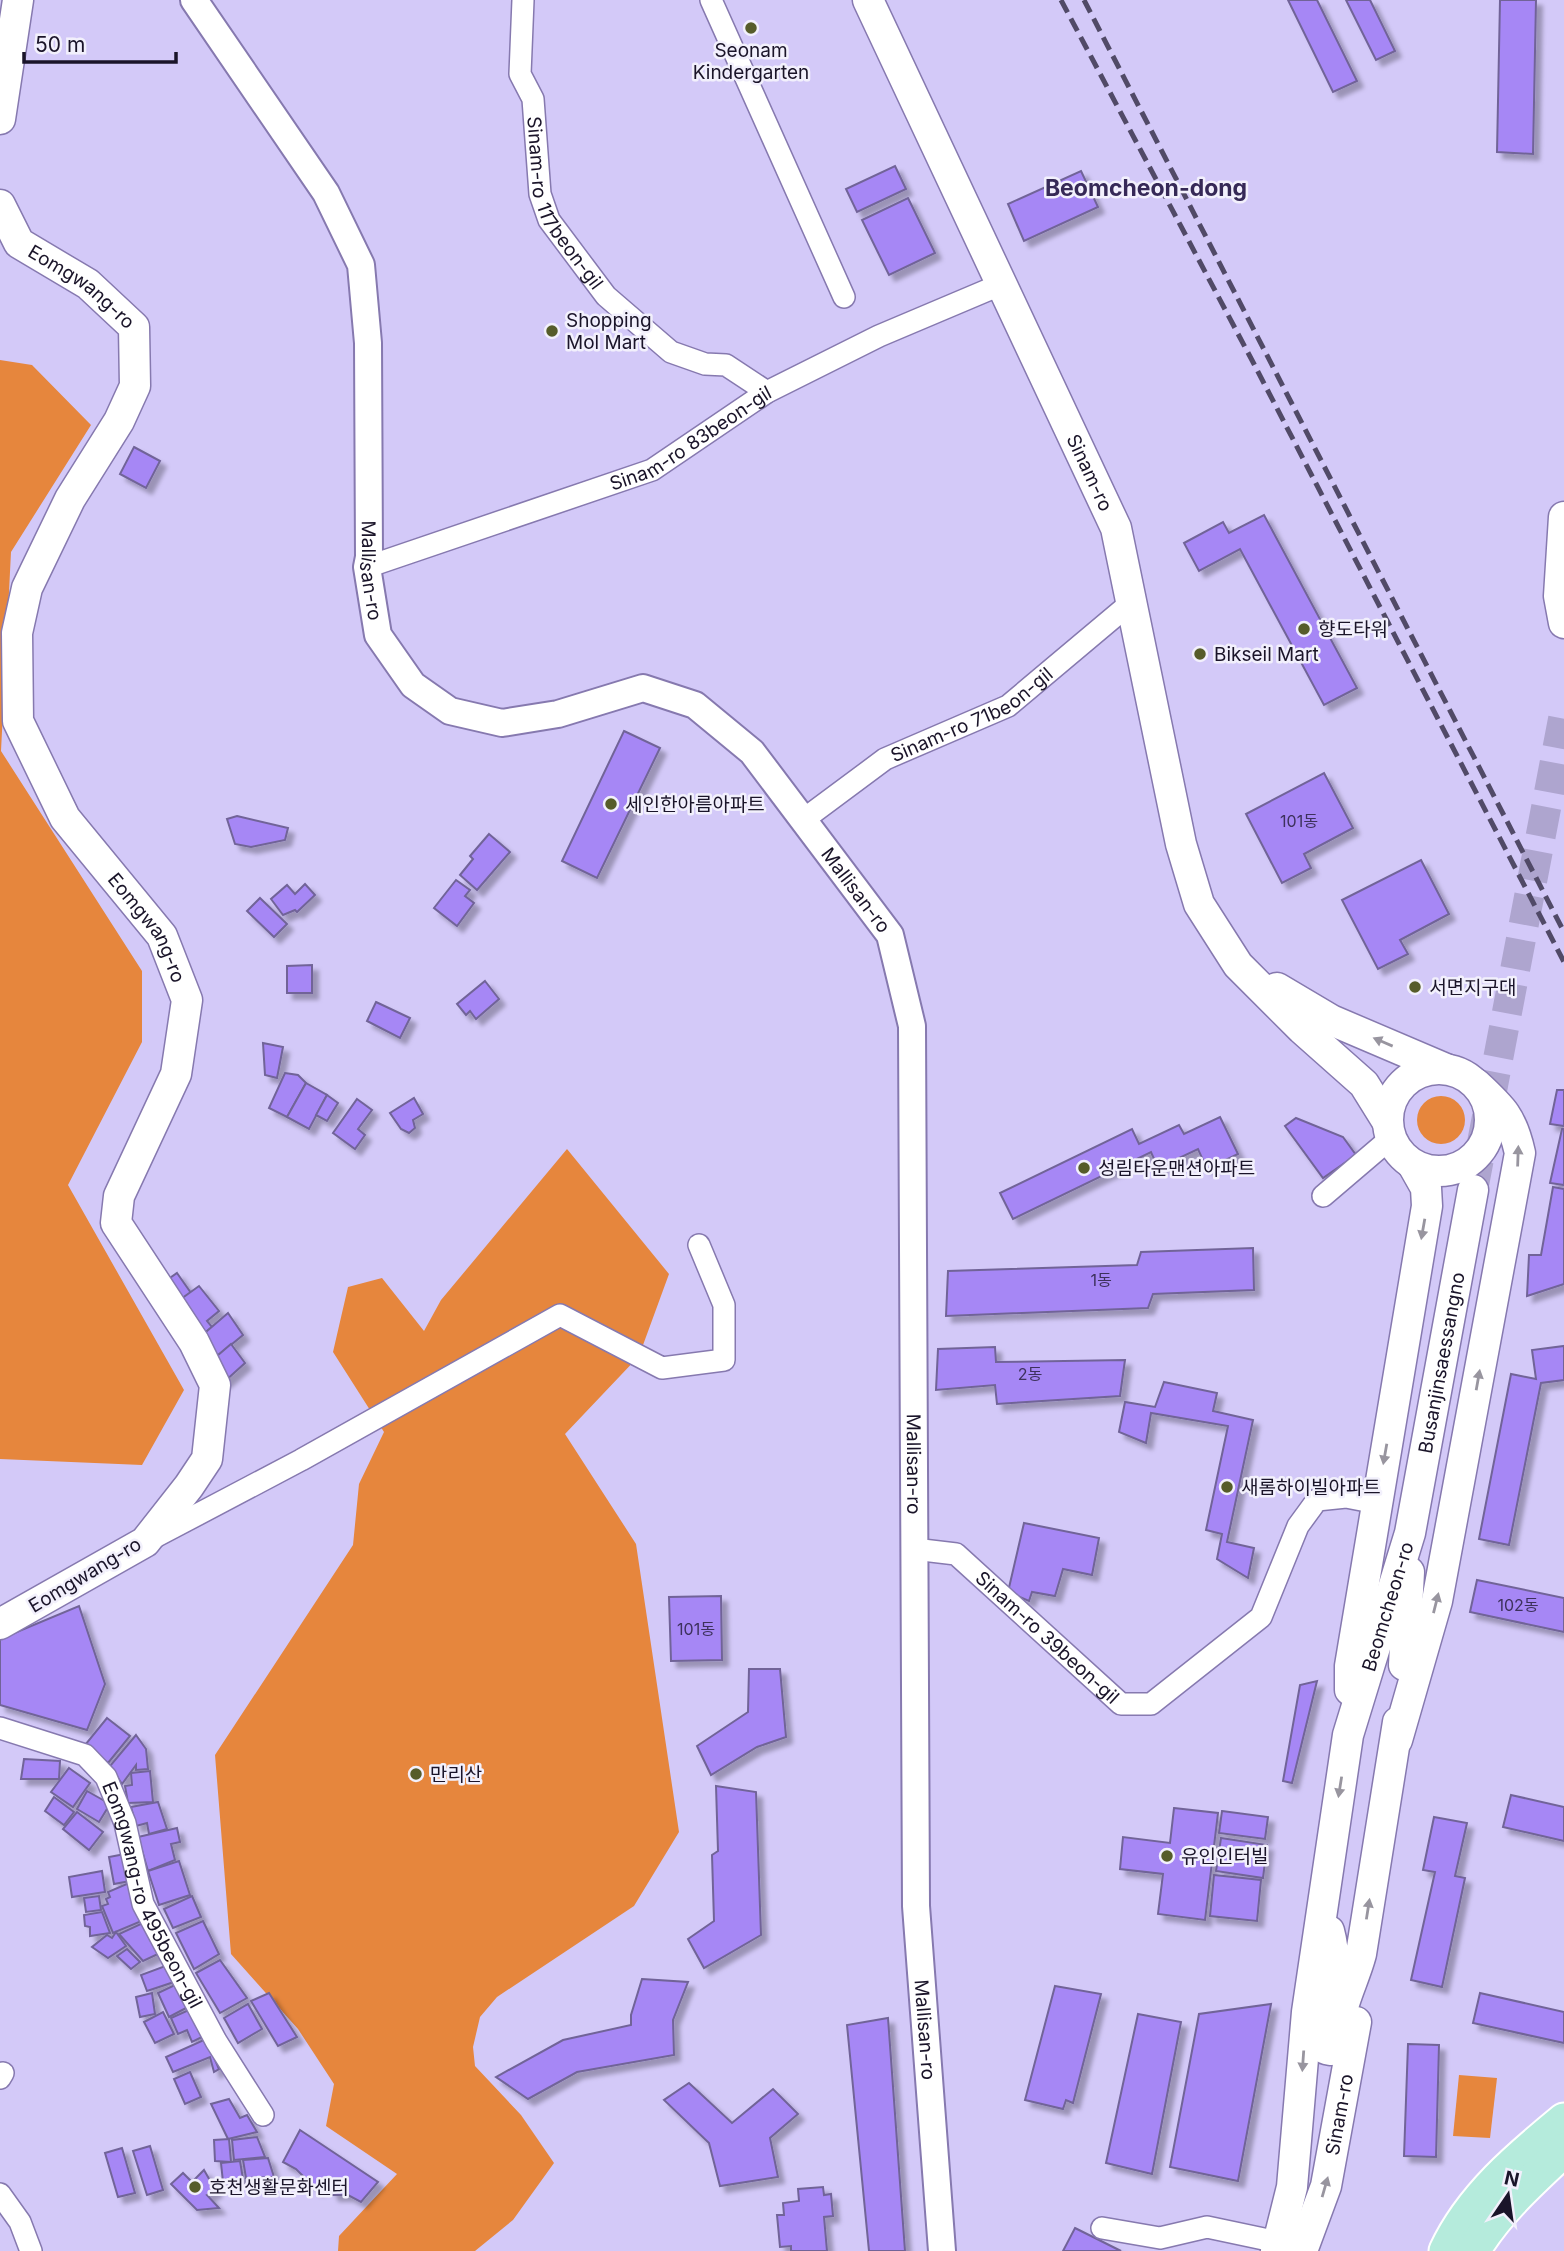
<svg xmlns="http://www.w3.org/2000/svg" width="1564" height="2251" font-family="Inter,'Noto Sans KR',sans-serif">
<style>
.green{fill:#e6863d}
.building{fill:#a687f5;stroke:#716498;stroke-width:2;filter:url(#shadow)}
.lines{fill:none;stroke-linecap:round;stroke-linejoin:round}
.secondary-tunnel{stroke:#aea5cf;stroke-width:30;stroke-dasharray:30 15;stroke-linecap:butt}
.minor-casing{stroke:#8679af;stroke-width:24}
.tertiary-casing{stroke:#8679af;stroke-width:30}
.secondary-casing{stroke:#8679af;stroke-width:33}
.primary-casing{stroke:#fff;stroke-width:37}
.minor{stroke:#fff;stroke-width:21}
.tertiary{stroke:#fff;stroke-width:26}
.secondary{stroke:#fff;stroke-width:30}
.primary{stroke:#b5ebdc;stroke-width:33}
.rail{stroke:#514a67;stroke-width:5;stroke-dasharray:14 7;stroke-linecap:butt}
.oneway{fill:#98959f}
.poi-dot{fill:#565c2a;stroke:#f2f0fc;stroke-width:2.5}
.labels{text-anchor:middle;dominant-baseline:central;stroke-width:5;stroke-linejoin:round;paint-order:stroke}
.number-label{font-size:16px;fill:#3d315c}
.poi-label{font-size:19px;fill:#1a1429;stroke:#f2f0fc;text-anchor:start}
.street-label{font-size:19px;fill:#1a1429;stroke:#f2f0fc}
.quarter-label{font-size:23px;font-weight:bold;fill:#362957;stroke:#f2f0fc}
</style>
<defs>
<filter id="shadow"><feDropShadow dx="6" dy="6" stdDeviation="2" flood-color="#0004"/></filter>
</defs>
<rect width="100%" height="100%" fill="#d3c9f8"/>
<g class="green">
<path d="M0,360L32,365L91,425L11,552L1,751L142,971V1042L68,1185L184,1390L142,1465L0,1459Z"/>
<circle cx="1441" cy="1120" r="24"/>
<path d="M567,1149L669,1274L639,1356L565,1434L636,1544L679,1832L634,1906L497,1997L480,2017L473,2047L475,2066L521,2115L554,2163L513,2220L475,2251H338L339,2236L397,2174L326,2126L334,2084L298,2029L231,1954L215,1755L353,1545L359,1484L384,1432L333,1352L348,1287L382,1278L424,1331L441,1300Z"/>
<path d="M1459,2075L1497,2078L1490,2138L1453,2136Z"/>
</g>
<g class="building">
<path d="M1288,0H1317L1357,81L1333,92Z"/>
<path d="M1346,0H1370L1395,51L1376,60Z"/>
<path d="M1500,0H1536L1533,154L1497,152Z"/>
<path d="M895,166L906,189L857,212L846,189Z"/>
<path d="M1081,171L1098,207L1024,241L1008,204Z"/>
<path d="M908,198L935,253L889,275L862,220Z"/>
<path d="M134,447L160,461L146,488L120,474Z"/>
<path d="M1264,515L1357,688L1324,705L1240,549L1199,571L1184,543L1223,522L1229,533Z"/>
<path d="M624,731L660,748L597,878L562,861Z"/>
<path d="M1324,773L1353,828L1304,854L1311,868L1282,883L1246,814Z"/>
<path d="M237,816L288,828L285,840L251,847L235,844L227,819Z"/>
<path d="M489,834L510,852L477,890L460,875L473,859L470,856Z"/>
<path d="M1421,860L1449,914L1400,940L1408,954L1378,969L1342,900Z"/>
<path d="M456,880L470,890L465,896L474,903L457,926L434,908Z"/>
<path d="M305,884L315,895L297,912L295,910L283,915L271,899L287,885L295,894Z"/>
<path d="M260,898L287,924L274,937L247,911Z"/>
<path d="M312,965V993H287V966Z"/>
<path d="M485,981L499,999L476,1019L470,1011L466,1015L457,1004Z"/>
<path d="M376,1002L410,1018L400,1038L367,1021Z"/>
<path d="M263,1043L283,1047L277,1078L265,1075Z"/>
<path d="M285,1073L298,1075L306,1083L287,1117L269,1108Z"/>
<path d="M306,1083L327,1095L309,1129L287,1117Z"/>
<path d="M1557,1090H1564V1126L1550,1124Z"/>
<path d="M327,1095L338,1103L327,1121L316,1115Z"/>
<path d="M414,1098L423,1114L413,1120L415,1128L409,1133L401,1129L390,1113Z"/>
<path d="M357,1099L372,1110L358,1129L365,1135L355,1149L333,1133Z"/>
<path d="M1220,1117L1238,1154L1207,1169L1198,1149L1158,1168L1151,1152L1013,1219L1000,1193L1132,1129L1139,1144L1179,1125L1184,1134Z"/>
<path d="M1296,1118L1343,1137L1356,1155L1323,1178L1285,1126Z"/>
<path d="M1562,1129H1564V1185L1550,1183Z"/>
<path d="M1553,1187L1564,1189V1284L1527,1296L1529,1255H1541Z"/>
<path d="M1253,1248L1254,1290L1153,1294L1148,1308L946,1316L948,1271L1137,1265L1141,1252Z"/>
<path d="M177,1273L191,1293L174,1304L160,1285Z"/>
<path d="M199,1286L219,1311L207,1321L212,1327L200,1337L174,1304Z"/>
<path d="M228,1313L243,1335L210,1362L200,1337Z"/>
<path d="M231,1344L245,1363L224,1382L210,1362Z"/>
<path d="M1564,1346V1380L1541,1383L1509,1545L1479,1539L1511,1374L1536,1379L1532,1350Z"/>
<path d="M995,1347L996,1362L1125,1360L1120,1396L997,1404L995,1385L936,1390L938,1349Z"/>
<path d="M1164,1382L1217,1393L1213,1411L1253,1420L1227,1542L1254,1548L1248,1578L1217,1559L1222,1534L1206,1530L1228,1426L1151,1413L1146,1443L1119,1432L1125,1402L1155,1407Z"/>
<path d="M1024,1523L1099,1538L1092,1575L1063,1569L1055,1596L1032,1592L1029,1601L1008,1592Z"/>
<path d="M1477,1580L1564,1598V1632L1470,1612Z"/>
<path d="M721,1596L722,1660L671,1661L669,1597Z"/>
<path d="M79,1606L105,1684L87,1730L0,1705V1639Z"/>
<path d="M749,1669H780L786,1737L757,1747L711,1775L697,1746L748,1712Z"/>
<path d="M1317,1681L1292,1783L1283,1781L1300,1685Z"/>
<path d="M107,1718L130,1736L108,1763L85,1745Z"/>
<path d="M136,1735L146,1749L148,1769L136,1770V1765L122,1784L110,1766Z"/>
<path d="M24,1759L60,1761L59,1779H21Z"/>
<path d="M69,1768L90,1783L73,1807L51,1792Z"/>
<path d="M150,1771L153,1802L128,1803L125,1786L132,1785L131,1773Z"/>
<path d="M716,1786L756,1792L761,1935L704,1968L688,1939L714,1921L712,1855L718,1851Z"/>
<path d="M87,1791L110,1804L99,1822L77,1809Z"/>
<path d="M1511,1795L1564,1807V1841L1503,1827Z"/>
<path d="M54,1797L74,1812L64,1825L45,1811Z"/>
<path d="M158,1802L167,1829L149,1834L147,1823L136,1826L131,1807Z"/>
<path d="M1174,1808L1218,1813L1205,1920L1158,1914L1163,1874L1120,1869L1123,1837L1170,1843Z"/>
<path d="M1222,1811L1268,1817L1265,1839L1219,1833Z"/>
<path d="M77,1812L103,1832L89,1850L63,1829Z"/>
<path d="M1434,1817L1467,1823L1455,1876L1465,1878L1442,1987L1411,1980L1435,1872L1423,1870Z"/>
<path d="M177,1828L180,1842L171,1844L175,1860L148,1871L138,1837Z"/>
<path d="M1221,1838L1267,1845L1263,1878L1216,1871Z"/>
<path d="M125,1854L130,1881L114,1884L109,1857Z"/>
<path d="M179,1861L190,1895L159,1905L148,1871Z"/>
<path d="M102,1871L105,1892L72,1897L69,1877Z"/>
<path d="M1214,1875L1261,1880L1257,1921L1210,1916Z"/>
<path d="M129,1883L144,1920L113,1933L102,1906L108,1904L106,1899L110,1897L108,1892Z"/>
<path d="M99,1896L101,1910L86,1912L84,1898Z"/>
<path d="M192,1896L201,1917L173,1928L164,1909Z"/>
<path d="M102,1912L110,1933L90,1936V1927L85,1926L84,1915Z"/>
<path d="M203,1921L219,1954L194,1969L176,1933Z"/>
<path d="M145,1922L158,1954L143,1961L119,1934Z"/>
<path d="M116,1932L126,1946L108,1958L92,1947L107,1935L112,1938Z"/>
<path d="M127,1949L140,1962L131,1969L117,1956Z"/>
<path d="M220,1960L247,1998L220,2013L196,1973Z"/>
<path d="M168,1965L174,1982L147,1991L141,1975Z"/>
<path d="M642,1979L688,1982L673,2020L674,2055L577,2072L528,2099L496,2077L563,2040L631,2025V2015Z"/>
<path d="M177,1984L188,2007L169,2017L158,1993Z"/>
<path d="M1055,1986L1101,1994L1073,2103L1066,2100L1063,2109L1025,2100Z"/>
<path d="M152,1993L155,2014L140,2017L136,1997Z"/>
<path d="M269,1993L297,2037L278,2046L251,2001Z"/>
<path d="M1480,1993L1564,2012V2043L1473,2023Z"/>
<path d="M248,2004L262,2029L238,2043L224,2018Z"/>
<path d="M1271,2004L1238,2181L1170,2167L1199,2014Z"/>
<path d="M191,2009L204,2036L192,2042L187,2030L178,2034L171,2018Z"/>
<path d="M163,2012L174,2034L155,2043L144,2022Z"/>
<path d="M1138,2014L1181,2022L1152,2174L1106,2163Z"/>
<path d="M888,2018L905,2251H869L847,2025Z"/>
<path d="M206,2039L219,2069L214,2072L210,2057L173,2072L166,2057Z"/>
<path d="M1408,2044L1439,2045L1436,2157L1404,2156Z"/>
<path d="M190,2072L201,2097L185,2104L174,2079Z"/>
<path d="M689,2083L732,2123L773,2089L798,2114L770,2138L778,2177L720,2186L709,2143L664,2100Z"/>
<path d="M229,2099L240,2118L247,2115L257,2132L228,2139L211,2104Z"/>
<path d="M300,2130L378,2182L361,2202L348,2195H333L328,2182L317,2190L296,2169L283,2162Z"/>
<path d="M257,2137L265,2157L234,2160L232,2140Z"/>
<path d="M229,2139L231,2162L215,2161L214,2140Z"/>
<path d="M150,2146L163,2190L147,2195L133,2151Z"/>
<path d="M122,2148L135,2193L118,2197L105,2153Z"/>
<path d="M268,2158L274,2177L246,2178L243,2160Z"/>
<path d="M240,2161L243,2179L223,2182L221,2163Z"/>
<path d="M204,2170L216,2191L207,2195L219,2208L197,2210L171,2184L183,2173L192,2182Z"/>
<path d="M823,2187L824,2195L831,2194L833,2216L824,2217L827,2251H791V2246L780,2247L777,2215H784L783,2203L799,2201L798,2189Z"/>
<path d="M1075,2228L1121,2251H1063Z"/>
</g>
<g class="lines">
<path class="secondary-tunnel" d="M1473,1190L1564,714"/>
<defs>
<g id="minor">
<path id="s1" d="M523,0L520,74L533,99L540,194L549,220L606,296L671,352L705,364L726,365L767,392"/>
<path d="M711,0L844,297"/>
<path id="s2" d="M367,567L652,470L767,392L879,336L1002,284"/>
<path id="s3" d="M803,820L885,759L1008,706L1133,601"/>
<path d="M1323,1196L1391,1138"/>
<path d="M153,1538L301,1460L560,1315L662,1368L724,1360V1305L699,1245"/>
<path id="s4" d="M914,1549L956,1554L1121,1704H1151L1261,1617L1298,1526L1317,1500L1346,1497L1377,1503"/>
<path id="s5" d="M0,1728L85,1755L106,1777L125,1823L143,1904L216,2041L263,2115"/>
<path d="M0,2078L3,2073"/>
<path d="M0,2194L20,2222L31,2251"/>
<path d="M1102,2228L1160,2238L1207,2227L1278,2242"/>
</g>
<g id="tertiary">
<path id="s6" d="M194,0L326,193L361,265L368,343L369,557L367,567L378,635L413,685L450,711L502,723L558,714L643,688L695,705L752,752L890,935L912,1026L916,1906L942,2251"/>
</g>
<g id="secondary">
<path id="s7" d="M868,0L1116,528L1181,844L1199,904L1238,965L1302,1029L1364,1084L1387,1121"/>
<path d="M0,119L18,0"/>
<path id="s8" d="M0,205L19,243L88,284L134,327L135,386L119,421L70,499L27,588L17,633L18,721L65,818L162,936L187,1000L176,1074L119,1196L116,1223L194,1342L215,1385L207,1459L189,1486L145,1542L0,1624"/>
<path d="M1564,517L1559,596L1564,623"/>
<path d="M1277,988L1331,1020L1446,1069"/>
<circle cx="1439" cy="1120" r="51"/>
<path d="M1404,1665L1409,1572"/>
<path d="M1350,1690V1666L1427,1206L1426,1188L1413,1165"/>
<path d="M1397,1740L1437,1601L1520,1153C1512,1117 1502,1108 1476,1084"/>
<path d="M1329,1931C1339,1967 1330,2003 1323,2039L1326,2049L1331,2050C1340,2038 1339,2022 1343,2007C1348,1989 1356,1973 1361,1954L1398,1722"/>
<path id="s9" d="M1276,2251L1292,2187L1307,2012L1348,1735L1410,1533L1473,1190"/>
<path id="s10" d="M1302,2251L1326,2186L1356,2022"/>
</g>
<g id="primary">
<path d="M1446,2251C1471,2197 1519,2157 1564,2120"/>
<path d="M1473,2251C1497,2211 1530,2182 1564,2150"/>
</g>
</defs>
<use href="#minor" class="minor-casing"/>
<use href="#tertiary" class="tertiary-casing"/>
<use href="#secondary" class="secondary-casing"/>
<use href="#primary" class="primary-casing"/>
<use href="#minor" class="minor"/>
<use href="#tertiary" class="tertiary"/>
<use href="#secondary" class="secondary"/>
<use href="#primary" class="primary"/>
<g class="rail">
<path d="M1061,0L1254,364L1564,962"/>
<path d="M1084,0L1564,932"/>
</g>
</g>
<defs><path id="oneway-solid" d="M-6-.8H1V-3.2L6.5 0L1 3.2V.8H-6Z" transform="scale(1.75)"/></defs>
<g class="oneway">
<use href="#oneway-solid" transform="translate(1383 1042) rotate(-157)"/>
<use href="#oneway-solid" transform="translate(1518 1156) rotate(-88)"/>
<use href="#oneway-solid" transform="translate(1423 1229) rotate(100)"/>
<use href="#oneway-solid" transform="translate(1478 1380) rotate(-80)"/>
<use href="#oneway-solid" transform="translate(1385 1454) rotate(100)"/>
<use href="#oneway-solid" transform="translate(1436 1603) rotate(-76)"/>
<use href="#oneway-solid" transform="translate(1340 1787) rotate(99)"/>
<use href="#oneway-solid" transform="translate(1368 1909) rotate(-81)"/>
<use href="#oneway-solid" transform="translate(1303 2061) rotate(94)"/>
<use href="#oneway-solid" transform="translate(1325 2187) rotate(-74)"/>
</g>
<g class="poi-dot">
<circle cx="751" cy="28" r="7"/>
<circle cx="552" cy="331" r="7"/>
<circle cx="1304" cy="629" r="7"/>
<circle cx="1200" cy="654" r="7"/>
<circle cx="611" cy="804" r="7"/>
<circle cx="1415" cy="987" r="7"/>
<circle cx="1084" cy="1168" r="7"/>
<circle cx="1227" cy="1487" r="7"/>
<circle cx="416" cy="1774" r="7"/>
<circle cx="1167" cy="1856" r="7"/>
<circle cx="195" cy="2187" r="7"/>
</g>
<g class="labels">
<g class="number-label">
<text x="1299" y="821">101동</text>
<text x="1101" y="1280">1동</text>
<text x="1030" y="1374">2동</text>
<text x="1518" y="1605">102동</text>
<text x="696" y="1629">101동</text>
</g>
<g class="poi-label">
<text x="751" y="50" text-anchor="middle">Seonam<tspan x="751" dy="22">Kindergarten</tspan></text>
<text x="566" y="320">Shopping<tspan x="566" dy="22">Mol Mart</tspan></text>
<text x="1318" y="629">향도타워</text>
<text x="1214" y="654">Bikseil Mart</text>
<text x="625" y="804">세인한아름아파트</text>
<text x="1429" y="987">서면지구대</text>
<text x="1098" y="1168">성림타운맨션아파트</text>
<text x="1241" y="1487">새롬하이빌아파트</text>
<text x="430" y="1774">만리산</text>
<text x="1181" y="1856">유인인터빌</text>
<text x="209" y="2187">호천생활문화센터</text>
</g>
<g class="street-label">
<text stroke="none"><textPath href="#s1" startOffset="214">Sinam-ro 117beon-gil</textPath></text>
<text stroke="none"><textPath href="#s8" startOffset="119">Eomgwang-ro</textPath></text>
<text stroke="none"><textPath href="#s2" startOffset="350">Sinam-ro 83beon-gil</textPath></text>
<text stroke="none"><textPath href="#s7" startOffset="522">Sinam-ro</textPath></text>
<text stroke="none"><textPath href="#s6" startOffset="620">Mallisan-ro</textPath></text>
<text stroke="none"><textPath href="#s3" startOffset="200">Sinam-ro 71beon-gil</textPath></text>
<text stroke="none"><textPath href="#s6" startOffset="1292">Mallisan-ro</textPath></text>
<text stroke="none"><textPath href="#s8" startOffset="854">Eomgwang-ro</textPath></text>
<text stroke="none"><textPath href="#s9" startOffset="906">Busanjinsaessangno</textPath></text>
<text stroke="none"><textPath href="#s6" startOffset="1880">Mallisan-ro</textPath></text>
<text transform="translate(85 1575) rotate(-31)">Eomgwang-ro</text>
<text stroke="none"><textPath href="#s9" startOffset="656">Beomcheon-ro</textPath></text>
<text stroke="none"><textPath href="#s4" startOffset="166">Sinam-ro 39beon-gil</textPath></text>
<text stroke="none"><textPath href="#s5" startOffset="247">Eomgwang-ro 495beon-gil</textPath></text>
<text stroke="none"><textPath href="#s6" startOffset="2446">Mallisan-ro</textPath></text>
<text stroke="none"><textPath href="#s10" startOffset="142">Sinam-ro</textPath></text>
</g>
<g class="quarter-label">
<text x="1146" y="188">Beomcheon-dong</text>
</g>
</g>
<g transform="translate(1508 2195) rotate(13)" stroke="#f2f0fc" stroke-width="5" paint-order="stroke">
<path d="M0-5L12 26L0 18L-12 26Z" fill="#1a1429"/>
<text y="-10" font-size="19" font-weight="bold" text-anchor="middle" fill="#1a1429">N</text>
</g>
<path d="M24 52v10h152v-10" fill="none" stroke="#1a1429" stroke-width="3.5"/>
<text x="35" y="52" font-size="21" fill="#1a1429" stroke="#f2f0fc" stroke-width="5" paint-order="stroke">50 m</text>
</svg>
